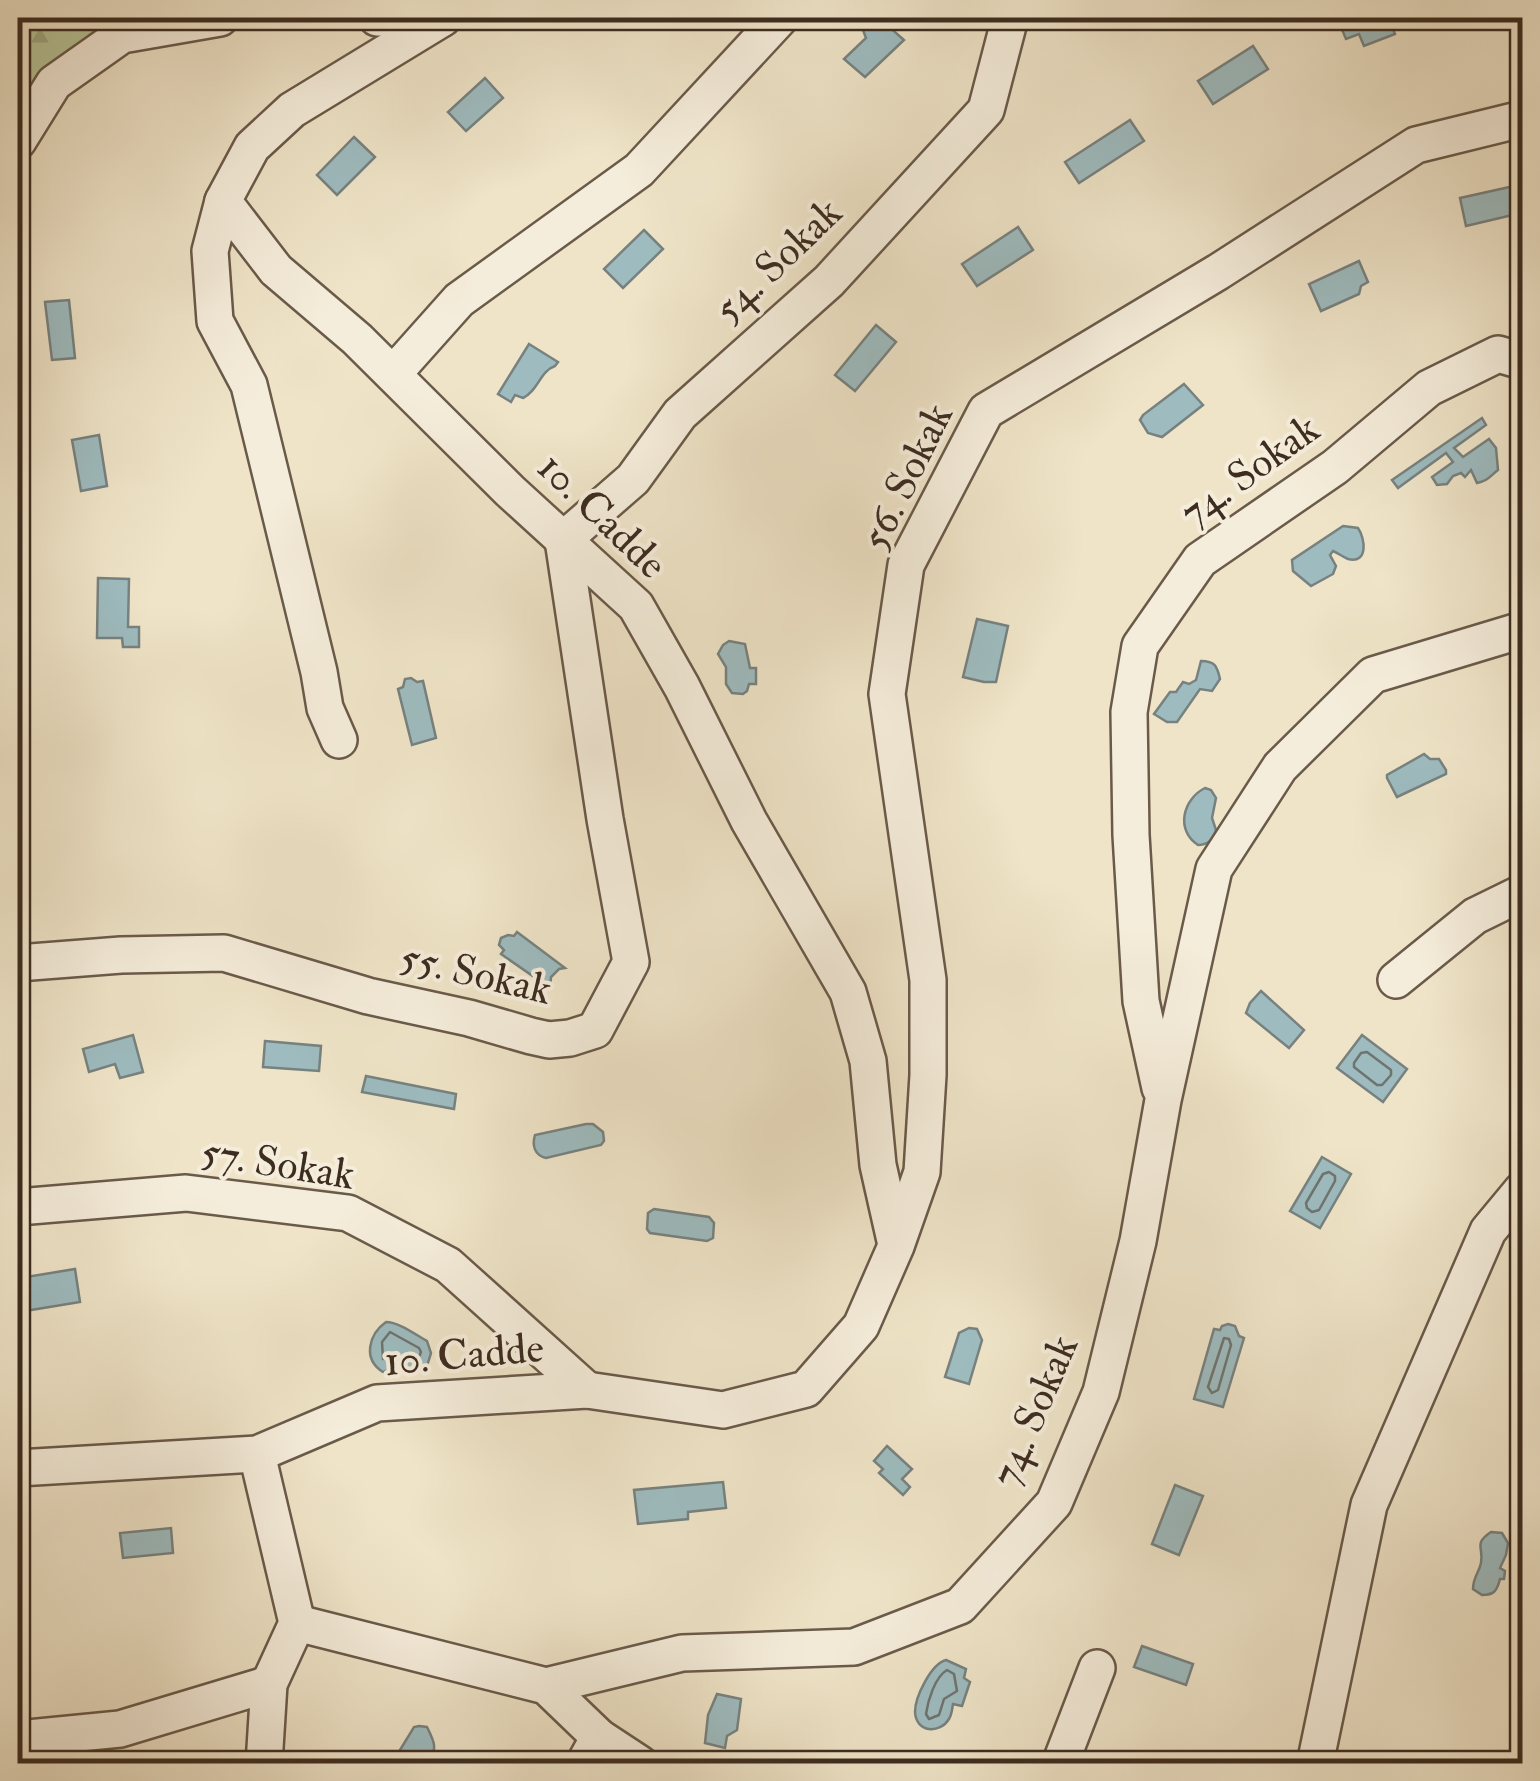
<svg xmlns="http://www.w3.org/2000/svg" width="1540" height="1781" font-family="'IM FELL Double Pica',serif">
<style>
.forest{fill:url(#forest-firs);stroke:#7a785c;stroke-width:2.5}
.water{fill:#9ebcc0;stroke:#778280;stroke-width:2.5}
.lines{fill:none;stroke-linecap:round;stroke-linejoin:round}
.shore{stroke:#6e7470;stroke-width:2.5}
.street-casing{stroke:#6a5a4a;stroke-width:40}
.street{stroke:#f5eddb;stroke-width:35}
.labels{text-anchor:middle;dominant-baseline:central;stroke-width:8;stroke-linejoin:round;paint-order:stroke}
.street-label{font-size:42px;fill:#3d2c20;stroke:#f5eddb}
</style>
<defs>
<pattern id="forest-firs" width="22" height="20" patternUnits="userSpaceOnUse" patternTransform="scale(2.5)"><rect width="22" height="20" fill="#b7c598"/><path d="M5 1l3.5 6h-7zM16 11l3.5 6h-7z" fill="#9ea983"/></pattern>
</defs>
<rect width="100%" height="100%" fill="#efe4c8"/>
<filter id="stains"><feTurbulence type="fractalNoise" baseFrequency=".002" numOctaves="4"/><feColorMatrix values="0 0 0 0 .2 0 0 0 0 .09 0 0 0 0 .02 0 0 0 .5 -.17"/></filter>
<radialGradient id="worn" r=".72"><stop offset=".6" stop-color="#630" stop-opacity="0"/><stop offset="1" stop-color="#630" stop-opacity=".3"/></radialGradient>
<path class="forest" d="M18,18H111L18,96Z"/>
<g class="water">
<path d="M1337,18H1395L1390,21L1395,34L1364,46L1359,34L1346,39Z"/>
<path d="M876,20L886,24L904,40L865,77L844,59L866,38L863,30L865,25Z"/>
<path d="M1253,46L1268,69L1213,104L1198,81Z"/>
<path d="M485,78L503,98L466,131L448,112Z"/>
<path d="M1130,120L1144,141L1079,183L1065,162Z"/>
<path d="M354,137L375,157L337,195L317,175Z"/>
<path d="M1514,186L1521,213L1466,226L1460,198Z"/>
<path d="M1018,227L1033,250L977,286L962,264Z"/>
<path d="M644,230L663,249L623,288L604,269Z"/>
<path d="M1359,261L1368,282L1361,286L1359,294L1321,311L1309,284Z"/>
<path d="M69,300L75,358L52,360L45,302Z"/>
<path d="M876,325L896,342L855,391L835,375Z"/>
<path d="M529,344L558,362L555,366C540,371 538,391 523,398L515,395L511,402L498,394Z"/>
<path d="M1184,384L1203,405L1162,437L1148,433L1140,420L1143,415Z"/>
<path d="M1482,418L1486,425L1454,448L1463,457L1489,439L1496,448L1498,470C1490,476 1488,481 1477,483L1471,470L1465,477L1461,473L1453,476L1447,484L1437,485L1432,477L1453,462L1446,453L1398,488L1392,480Z"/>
<path d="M99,435L107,486L81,491L72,440Z"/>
<path d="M1343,526L1358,528C1365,538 1369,564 1348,559C1343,557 1338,553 1333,551L1330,555L1336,566L1333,574L1311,586L1293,571L1292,560Z"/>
<path d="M98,578L129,579L128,627H139V647H123L122,638H97Z"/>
<path d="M977,619L1008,626L996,682H984L963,677Z"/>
<path d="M729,641L745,644L750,668H756V684H749L747,691L743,694L732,693L726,684V667L718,654L723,645Z"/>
<path d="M1201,661C1215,661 1217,666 1220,679L1212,691L1200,689L1177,722H1167L1154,714L1170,692H1176L1183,682L1189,684L1196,680Z"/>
<path d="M411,678L417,682L423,681L436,738L412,745L398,689L403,687L405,679Z"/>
<path d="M1424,754L1430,759H1439L1446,770V774L1397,797L1387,778V775Z"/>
<path d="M1205,788L1211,790L1216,798L1212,818L1216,830C1213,840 1208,845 1198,845C1175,830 1183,799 1205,788Z"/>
<path d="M517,932L565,968L559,969L551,977L550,988L501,954L504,950L499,945L501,938L508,935L514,936Z"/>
<path d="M1261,991L1304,1030L1289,1048L1246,1013L1250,1003Z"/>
<path d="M133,1035L143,1072L120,1078L115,1064L89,1072L83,1049Z"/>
<path d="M1362,1035L1407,1069L1383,1102L1337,1068Z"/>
<path d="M265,1041L321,1046L319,1071L263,1067Z"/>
<path d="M366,1076L456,1094L454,1109L362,1092Z"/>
<path d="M586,1124H593L603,1132L604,1141L601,1145L546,1158C534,1155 532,1145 535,1135Z"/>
<path d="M1322,1157L1351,1174L1320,1228L1290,1211Z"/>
<path d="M654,1209L709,1217L714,1223L713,1238L707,1241L650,1233L647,1229L648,1213Z"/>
<path d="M75,1269L80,1302L25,1311L20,1278Z"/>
<path d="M386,1322C399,1322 416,1335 427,1341L431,1353L427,1366L421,1368L398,1367L383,1372C362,1359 369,1334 386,1322Z"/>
<path d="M1228,1324L1235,1326L1239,1336L1244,1338L1223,1407L1194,1399L1214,1329L1220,1330L1222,1326Z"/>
<path d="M969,1328L977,1329L982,1340L969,1384L945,1377L959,1333Z"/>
<path d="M887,1446L912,1469L902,1479L910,1487L903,1495L879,1473L883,1469L874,1461Z"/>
<path d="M723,1482L726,1508L688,1512V1519L638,1524L634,1490Z"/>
<path d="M1175,1485L1203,1496L1179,1555L1152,1544Z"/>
<path d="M171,1528L173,1553L123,1558L120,1533Z"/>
<path d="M1491,1532L1502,1533L1508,1543L1506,1555L1500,1568L1505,1571L1504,1579H1500C1497,1591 1494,1595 1482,1595L1473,1589C1473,1577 1479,1573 1481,1563C1484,1547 1473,1544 1491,1532Z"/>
<path d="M1142,1646L1193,1664L1186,1685L1134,1667Z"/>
<path d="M946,1660L966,1669L964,1678L970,1682L962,1706L953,1704C952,1709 952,1714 949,1719C940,1734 916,1733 915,1712C915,1697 931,1664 946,1660Z"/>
<path d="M717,1694L741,1699L737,1730L727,1736L725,1748L705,1743L708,1715Z"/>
<path d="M419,1726L427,1727C434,1741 438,1748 429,1763H392L414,1727Z"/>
</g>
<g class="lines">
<g class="shore">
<path d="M1367,1052L1391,1070V1075L1382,1085H1377L1354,1067V1063L1361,1053Z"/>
<path d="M1329,1172L1335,1176V1181L1319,1210L1312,1212L1307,1208L1306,1203L1323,1174Z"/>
<path d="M390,1332L419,1348L421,1352L419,1357L383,1359L382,1342Z"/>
<path d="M1224,1338L1229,1339L1231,1345L1218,1390L1212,1393L1208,1387Z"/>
<path d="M947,1670L954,1674L957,1691L944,1699L939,1715L929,1719L926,1714C928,1700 935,1677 947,1670Z"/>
</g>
<defs>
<g id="street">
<path d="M377,18L441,19"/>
<path d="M443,18L292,110L252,147L223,201L276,270L357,339L510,491L636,606L682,687L749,821L848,992L868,1061L878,1165L896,1245"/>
<path d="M18,141L54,83L122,35L220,18"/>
<path d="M223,201L210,251L215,321L249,385L319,672L325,708L339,740"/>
<path d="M393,374L459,300L639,170L780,18"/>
<path d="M18,963L121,955L224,953L368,996L469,1018L531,1036L549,1040L570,1038L595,1030L631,962L605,819L563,540L633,479L680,414L829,281L986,110L1010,18"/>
<path d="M1396,980L1475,916L1522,893"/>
<path d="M1160,1088L1141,1001L1131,835L1129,712L1140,646L1200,560L1335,467L1429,388L1498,354L1522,361"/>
<path d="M18,1207L186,1193L348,1213L448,1265L587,1390"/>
<path d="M257,1454L297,1623L269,1684L264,1764"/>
<path d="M18,1468L257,1454L377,1403L587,1390L723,1410L806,1389L861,1326L896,1246L922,1172L928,1075V980L887,694L906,565L986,411L1218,272L1416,145L1522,119"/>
<path d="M297,1623L546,1686L599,1737L640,1764"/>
<path d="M546,1686L682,1653L854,1647L960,1606L1054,1503L1101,1392L1138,1241L1163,1100L1214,869L1280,767L1373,675L1522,630"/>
<path d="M18,1739L120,1729L269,1684"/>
<path d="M584,1764L599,1737"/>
<path d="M1060,1764L1097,1668"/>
<path d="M1315,1764L1369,1505L1488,1231L1522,1190"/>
</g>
</defs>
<use href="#street" class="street-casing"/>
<use href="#street" class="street"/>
</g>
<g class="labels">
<g class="street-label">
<text transform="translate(778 261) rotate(-44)">54. Sokak</text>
<text transform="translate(1250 471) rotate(-36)">74. Sokak</text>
<text transform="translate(907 477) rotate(-64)">56. Sokak</text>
<text transform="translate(602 516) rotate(44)">10. Cadde</text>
<text transform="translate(476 974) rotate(13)">55. Sokak</text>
<text transform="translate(278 1164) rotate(9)">57. Sokak</text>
<text transform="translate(464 1355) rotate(-5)">10. Cadde</text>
<text transform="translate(1035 1411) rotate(-67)">74. Sokak</text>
</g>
</g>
<rect width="1540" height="1781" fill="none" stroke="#efe4c8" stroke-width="60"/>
<rect x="20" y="20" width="1500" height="1741" fill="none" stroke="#3d2c20" stroke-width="5"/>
<rect x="30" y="30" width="1480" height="1721" fill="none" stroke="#3d2c20" stroke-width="2.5"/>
<rect width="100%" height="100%" filter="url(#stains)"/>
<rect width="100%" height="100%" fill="url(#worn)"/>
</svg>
